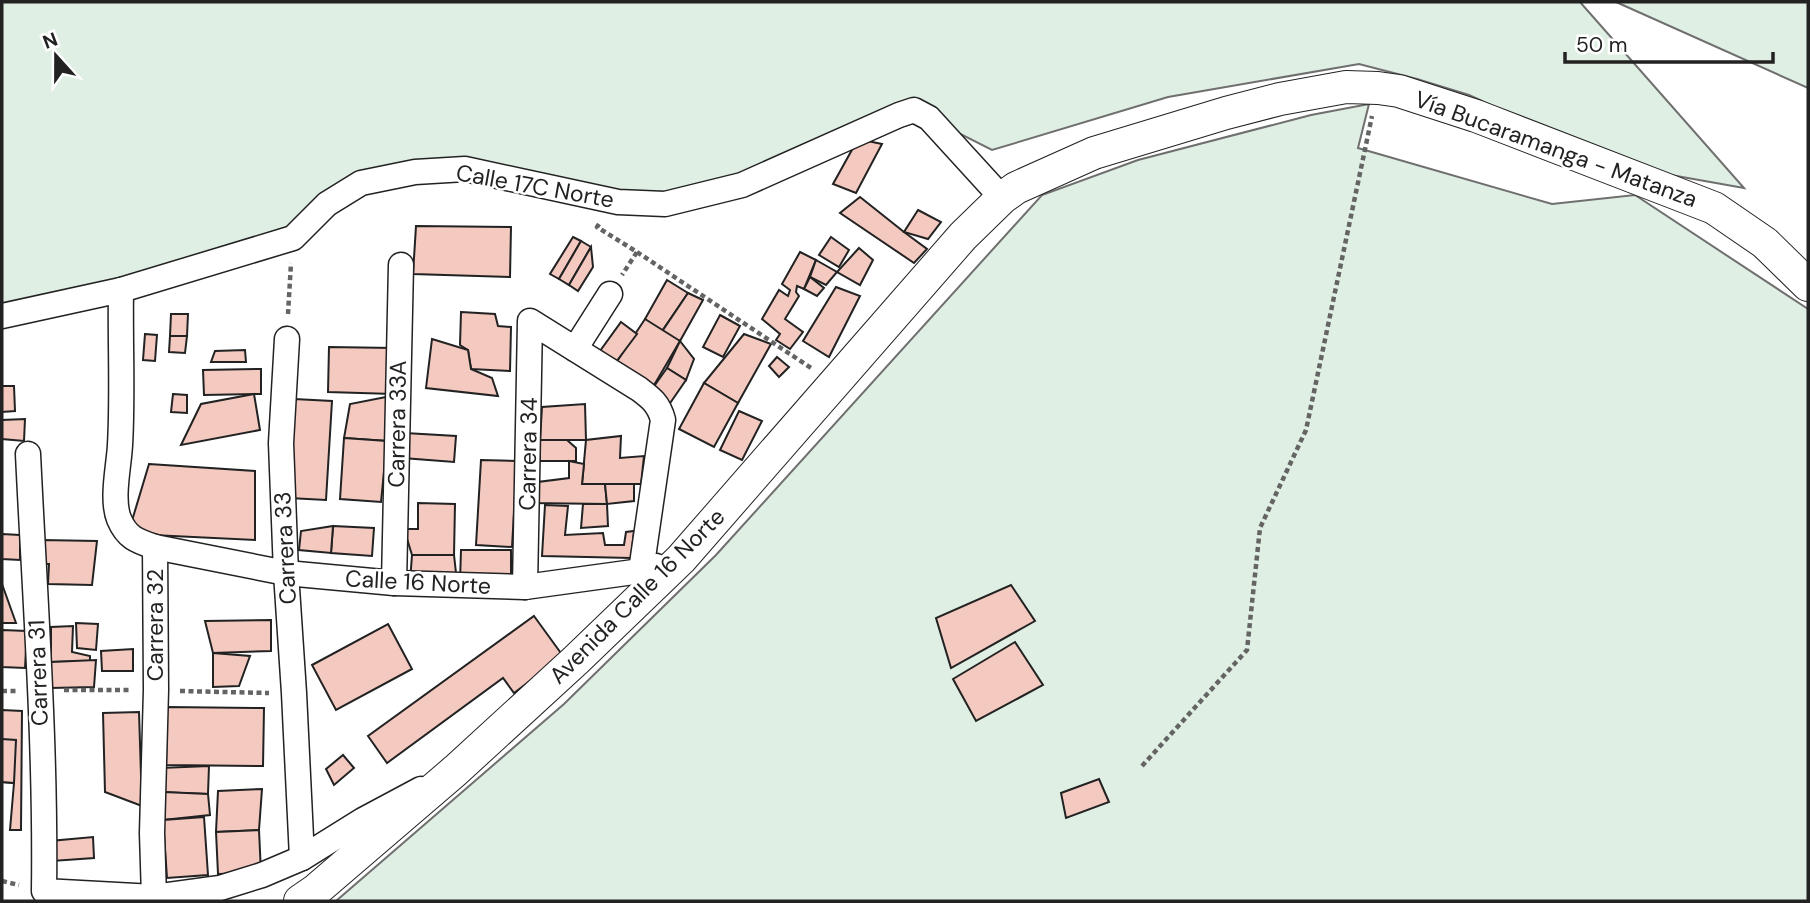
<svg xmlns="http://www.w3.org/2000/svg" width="1810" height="903" font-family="'DM Sans',sans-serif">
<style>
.green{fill:#e0efe3;stroke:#6f6f6f;stroke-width:2}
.building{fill:#f3c9c0;stroke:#222;stroke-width:2}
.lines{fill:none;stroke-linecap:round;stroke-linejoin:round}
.minor-casing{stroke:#222;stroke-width:27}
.tertiary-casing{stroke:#222;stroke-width:34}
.path{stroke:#646464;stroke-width:4.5;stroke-dasharray:5 3.5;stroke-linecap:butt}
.minor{stroke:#fff;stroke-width:24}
.tertiary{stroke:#fff;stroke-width:32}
.labels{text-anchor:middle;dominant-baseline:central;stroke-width:5;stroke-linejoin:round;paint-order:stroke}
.street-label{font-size:23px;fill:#222;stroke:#fff}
</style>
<rect width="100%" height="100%" fill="#fff"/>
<g class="green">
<path d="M2,2H1580L1744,188L1671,175L1552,133L1469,95L1417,79L1359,64L1168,97L992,150L929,118L664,204L413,165L293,238L2,316Z"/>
<path d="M1616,2H1808V88Z"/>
<path d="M1369,104L1358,148L1552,204L1635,195L1808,309V901H336L564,704L716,555L1042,195L1138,160L1311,115Z"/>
</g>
<g class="building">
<path d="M858,139L882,144L856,193L833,184Z"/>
<path d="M860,197L904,232L927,249L914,263L840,213Z"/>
<path d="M918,210L941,222L928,239L904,232Z"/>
<path d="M416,226L511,227L510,277L413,274Z"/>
<path d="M573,237L581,241L559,279L550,274Z"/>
<path d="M831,237L849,250L839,267L819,255Z"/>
<path d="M581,241L591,247L569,285L559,279Z"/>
<path d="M591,247L593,267L578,291L569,285Z"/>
<path d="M859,248L873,260L860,285L837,272Z"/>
<path d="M800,252L816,260L804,289L797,286L796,292L799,296L785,319L803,332L790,349L776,340L780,334L762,319L779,290L788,296L790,290L782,284Z"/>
<path d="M816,260L837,272L826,285L810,277Z"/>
<path d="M810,277L824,288L817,296L804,289Z"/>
<path d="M667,280L688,293L660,334L645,319Z"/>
<path d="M836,287L860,296L829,357L803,341Z"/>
<path d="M688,293L703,300L680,341L659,336Z"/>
<path d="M461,312L495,314L498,326L511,327L510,371L471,369L468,350L460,345Z"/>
<path d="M171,314H188L187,336H170Z"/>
<path d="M720,315L740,326L723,357L703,347Z"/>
<path d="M645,319L680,341L650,392L612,369Z"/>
<path d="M621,322L637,334L616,362L600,351Z"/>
<path d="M145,334L157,335L155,361L143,360Z"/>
<path d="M744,334L771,344L738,403L704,383Z"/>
<path d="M170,336H187L185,353L169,352Z"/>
<path d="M432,339L468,350L471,369L492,378L498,396L426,388Z"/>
<path d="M680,341L694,359L686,380L667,368Z"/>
<path d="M329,347L394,348L393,394L328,392Z"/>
<path d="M245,350L246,362H211L215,351Z"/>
<path d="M777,357L789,367L779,377L769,366Z"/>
<path d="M667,368L686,380L666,409L650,392Z"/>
<path d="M261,369V394L204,395L203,370Z"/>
<path d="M704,383L738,403L714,447L679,429Z"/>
<path d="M2,386H14L15,411L2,412Z"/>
<path d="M173,394L187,395V413L171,412Z"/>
<path d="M254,394L260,430L181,445L201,404Z"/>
<path d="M391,396L387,441L344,438L350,404Z"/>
<path d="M294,399L332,401L326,500L289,498Z"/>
<path d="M585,404L586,440H540L542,407Z"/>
<path d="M739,411L762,421L742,460L720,450Z"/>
<path d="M25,419L24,441L2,439V420Z"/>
<path d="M405,433L456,436L454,462L403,458Z"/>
<path d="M621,436L620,458L644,456L641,484H582L586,440Z"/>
<path d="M344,438L387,441L381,502L340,499Z"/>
<path d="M540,440H567L576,448V461H540Z"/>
<path d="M481,460L517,461L512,547L476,545Z"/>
<path d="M569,461L584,464L582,484H605L607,504L530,503V483L569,478Z"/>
<path d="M149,464L255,471V540L152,535L131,524Z"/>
<path d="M605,484H634V501L607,504Z"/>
<path d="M418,503L455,504L454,555H412L404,529H418Z"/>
<path d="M583,504H607L608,526L581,528Z"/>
<path d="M545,505L568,506L565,535L603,533L605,545H624L626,532L634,531L631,558L542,556Z"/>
<path d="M333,526L374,528L372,556L331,553Z"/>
<path d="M333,526L331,553L299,550L301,531Z"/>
<path d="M2,534L20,535V560L2,559Z"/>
<path d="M42,540L97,541L92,585L48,584L49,564H39Z"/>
<path d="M461,550H511V582L460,581Z"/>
<path d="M412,555H454L457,582H410Z"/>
<path d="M2,584L16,623H2Z"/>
<path d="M1011,585L1035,621L951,668L936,618Z"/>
<path d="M534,616L563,656L514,693L503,678L387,763L368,736Z"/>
<path d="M271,620V651L213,653L205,621Z"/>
<path d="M76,623L98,624L96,650L77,648Z"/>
<path d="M388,624L412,669L336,710L312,665Z"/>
<path d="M73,626L72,652L90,656V661L51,662V627Z"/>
<path d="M2,630L27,631L25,668L2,667Z"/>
<path d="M1015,642L1043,685L976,721L953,679Z"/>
<path d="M133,649V671H102L101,651Z"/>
<path d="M213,653L250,656L239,686L213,687Z"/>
<path d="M96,660L94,687L51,688V662Z"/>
<path d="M167,707L264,708L263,766L166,765Z"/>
<path d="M2,710L22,711L21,830H10L14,783L2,782Z"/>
<path d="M139,712L142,806L105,792L103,713Z"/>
<path d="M2,739L16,740L14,783L2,782Z"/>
<path d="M343,755L354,768L334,785L326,769Z"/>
<path d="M209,766L208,794L158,792L160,768Z"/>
<path d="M1099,779L1109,802L1066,818L1061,793Z"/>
<path d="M262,789L259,830L216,832L218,791Z"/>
<path d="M164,792L208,794L210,815L163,820Z"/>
<path d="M204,817L208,875L167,878L163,820Z"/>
<path d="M259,830L261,873L218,874L216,832Z"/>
<path d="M93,837L94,858L52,861L50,841Z"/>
</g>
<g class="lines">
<defs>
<g id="minor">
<path d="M121,290C120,341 123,393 120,445C119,466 111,499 119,519C127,538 137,541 155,547L156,690L152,833L154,897"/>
<path d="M2,316L121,290L293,238L327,204L361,183L415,172L465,169L618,202L665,204L742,185L899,115L914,110L929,118L1002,198"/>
<path d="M287,339L281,443L286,573L294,693L302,858"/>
<path d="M575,349L610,294"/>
<path d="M28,454C35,600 46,746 44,891L154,897L220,888L262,875L302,858L363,820L421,789"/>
<path d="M155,547L286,573L394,583L525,587L641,571L656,566"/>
<path d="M394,583L401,265"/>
<path d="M525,587L530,321L639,389C651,398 659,404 663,420L641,571"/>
</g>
<path id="tertiary" d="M300,901L316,890L456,770L576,660L681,559L963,236L1002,198L1016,188L1094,153L1226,113L1280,99L1346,87L1378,88L1399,91L1476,116L1714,208L1765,243L1808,285"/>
</defs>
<use href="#minor" class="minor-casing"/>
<use href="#tertiary" class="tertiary-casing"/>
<g class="path">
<path d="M599,224L597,227L637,252L622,275"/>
<path d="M637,252L811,368"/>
<path d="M288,314L291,263"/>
<path d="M64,690H132"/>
<path d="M2,691H17"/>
<path d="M180,691L269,693"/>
<path d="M1142,766L1247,650L1260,528L1306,430L1372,116"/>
<path d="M2,881L19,885"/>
</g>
<use href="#minor" class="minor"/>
<use href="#tertiary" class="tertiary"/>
</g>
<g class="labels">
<g class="street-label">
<text transform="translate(1556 149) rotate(20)">Vía Bucaramanga - Matanza</text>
<text transform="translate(535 186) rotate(10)">Calle 17C Norte</text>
<text transform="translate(397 424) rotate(-89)">Carrera 33A</text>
<text transform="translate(528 454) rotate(-89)">Carrera 34</text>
<text transform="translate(285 548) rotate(-93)">Carrera 33</text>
<text transform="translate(418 582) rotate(3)">Calle 16 Norte</text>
<text transform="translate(637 596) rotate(-45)">Avenida Calle 16 Norte</text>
<text transform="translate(155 625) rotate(-90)">Carrera 32</text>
<text transform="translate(38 673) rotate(-92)">Carrera 31</text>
</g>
</g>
<rect width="1810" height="903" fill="none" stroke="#222222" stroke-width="7"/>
<g transform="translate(56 56) rotate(339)" stroke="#ffffff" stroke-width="5" paint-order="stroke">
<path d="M0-5L12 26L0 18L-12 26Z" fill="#222222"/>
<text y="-10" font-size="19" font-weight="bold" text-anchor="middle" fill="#222222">N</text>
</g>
<path d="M1565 52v10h208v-10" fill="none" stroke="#222222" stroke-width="3.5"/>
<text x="1576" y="52" font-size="21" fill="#222222" stroke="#ffffff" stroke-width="5" paint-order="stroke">50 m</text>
</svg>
